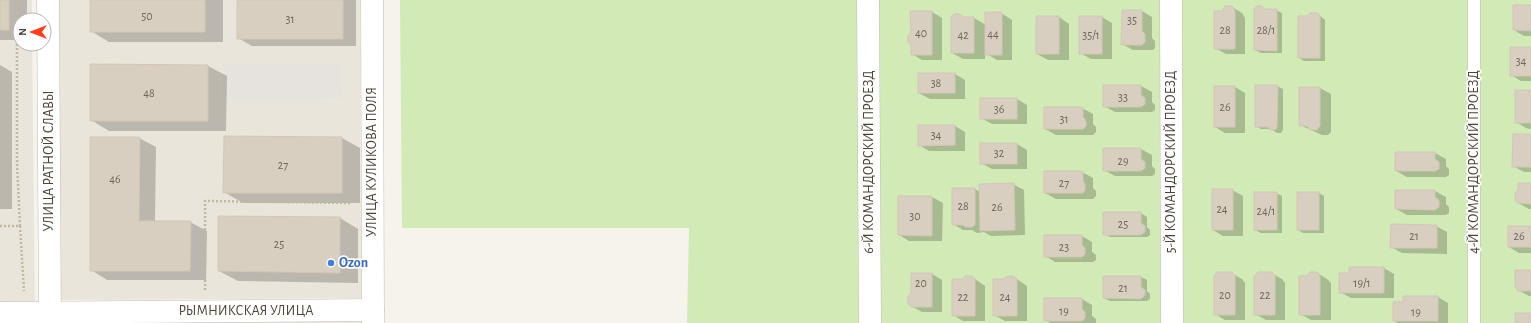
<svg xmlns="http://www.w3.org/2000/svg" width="1531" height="323" font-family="'Alegreya Sans',sans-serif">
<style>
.residential{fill:#eae5da}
.industrial{fill:#e6e2dd}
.green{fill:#d2eab5}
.shadow{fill:#0003}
.building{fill:#d8cfc1;stroke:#d3c7b4}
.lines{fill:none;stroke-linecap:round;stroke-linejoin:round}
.service-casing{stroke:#c2bbae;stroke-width:13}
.minor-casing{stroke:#c2bbae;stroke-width:23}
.path{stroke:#c4b79f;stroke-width:2.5;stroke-dasharray:2 2;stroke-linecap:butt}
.service{stroke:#fff;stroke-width:12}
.minor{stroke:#fff;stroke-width:22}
.shop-dot{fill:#3f7fe0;stroke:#fff;stroke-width:1.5}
.labels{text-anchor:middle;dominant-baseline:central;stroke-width:3.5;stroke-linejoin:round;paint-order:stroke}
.number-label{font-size:12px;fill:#6e675b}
.street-label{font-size:14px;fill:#4b4439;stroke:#fff}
.shop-label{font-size:14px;font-weight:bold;fill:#366cbe;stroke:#fff;text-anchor:start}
</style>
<rect width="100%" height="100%" fill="#f6f3ec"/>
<g class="residential">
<path d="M0,0H32V20H20V44H32L35,301L0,302Z"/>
<path d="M58,0H360L361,298L61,300Z"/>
<path d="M361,322V323H71Z"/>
</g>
<path class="industrial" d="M223,63L340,64L341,98L223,99Z"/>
<path class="green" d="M400,0H1531V323H687L689,228H402Z"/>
<g class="shadow">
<path d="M0,0H27V20H20V40H0Z"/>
<path d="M91,0H223V42H109L91,31Z"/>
<path d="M238,0H356V46H252L238,38Z"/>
<path d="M1531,6V36H1524L1514,30Z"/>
<path d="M1232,7L1242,13L1245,18V54H1226L1215,48L1222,12Z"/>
<path d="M1262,7L1267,10H1276L1282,13V53H1261L1255,50Z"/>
<path d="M1142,11L1152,17V38L1155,41V48L1153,50H1133L1122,44Z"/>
<path d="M932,12L942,18V60H922L912,54Z"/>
<path d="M1001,13L1012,20V60H997L985,53V59H963L952,53L965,18H974L986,25Z"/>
<path d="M1318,14L1325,20V61H1304L1299,58Z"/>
<path d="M1059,17L1069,24V60H1048L1037,54Z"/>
<path d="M1102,17L1112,23V59H1091L1080,53Z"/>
<path d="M1531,48V81H1521L1511,75Z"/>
<path d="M0,65L12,72V209H0Z"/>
<path d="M91,65L208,66L227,76L226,131H109L91,120Z"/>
<path d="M955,74L965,80V99H930L919,93Z"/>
<path d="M1104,86H1141L1152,92V102L1155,105V110L1152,112H1115L1104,106Z"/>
<path d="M1277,86L1283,89V130L1281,133H1277L1271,129H1261L1256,126Z"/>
<path d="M1235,87L1245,93V133H1225L1215,127Z"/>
<path d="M1300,88H1320L1331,94V132L1328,135H1322L1300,125Z"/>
<path d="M1531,91V129L1526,128L1516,122Z"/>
<path d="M1017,99L1027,105V124H992L981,118Z"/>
<path d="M1082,108L1093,114V124L1096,127V132L1093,135H1056L1045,129Z"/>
<path d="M955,126L965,132V151H929L919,145Z"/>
<path d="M1531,135V172H1524L1513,166Z"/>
<path d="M225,137L342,138L360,148V203H243L224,192Z"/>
<path d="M139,138L156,147L155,222H190L207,231L206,280H107L91,270Z"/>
<path d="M1017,144L1027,150V169H992L981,163Z"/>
<path d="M1104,149H1141L1152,155V166L1155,169V174L1152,176H1115L1104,170Z"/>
<path d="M1396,153H1435L1446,159V166L1449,169V175L1446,177H1407L1396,171Z"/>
<path d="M1082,172L1093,178V188L1096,191V196L1093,199H1056L1045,193Z"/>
<path d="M1013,184L1024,190L1025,235L991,236L984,232L977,233L972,230H963L953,224L975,189L980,192Z"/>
<path d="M1531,184V209H1529L1518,203Z"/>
<path d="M1232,190L1243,196V236H1223L1213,230Z"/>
<path d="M1396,191H1435L1446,197V204L1449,207V213L1446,215H1407L1396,209Z"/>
<path d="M1276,193L1282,196V233H1261L1255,230Z"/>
<path d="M1319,193L1324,196V233H1303L1298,230Z"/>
<path d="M899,197H932L943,203L942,241H909L899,235Z"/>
<path d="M1104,213H1141L1147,217V227L1150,230V235L1147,237H1110L1104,234Z"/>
<path d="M340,218L358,229V283L238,281L219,271Z"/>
<path d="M1436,226L1447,232V254L1402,253L1391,247Z"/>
<path d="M1531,227V253H1519L1509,247Z"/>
<path d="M1082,236L1092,242V252L1096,255V260L1093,262H1055L1045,256Z"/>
<path d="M1384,268L1394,274V298H1351L1340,292Z"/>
<path d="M1531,271V296H1529L1518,290Z"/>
<path d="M1231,273L1242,279L1245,283V320H1225L1215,314Z"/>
<path d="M1271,273L1282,279L1285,283V320H1266L1255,314Z"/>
<path d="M1317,273L1327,279L1331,283V320H1311L1300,314L1307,277Z"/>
<path d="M932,274L942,280V312H922L911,306Z"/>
<path d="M972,277L985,286V321H963L953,315L963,280Z"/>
<path d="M1014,277L1027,286V321H1005L994,315L1005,280Z"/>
<path d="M1104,277H1141L1147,280V291L1150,294V299L1147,301H1110L1104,298Z"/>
<path d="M1438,297L1448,303V323H1398L1394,321L1404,303Z"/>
<path d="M1082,299L1092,305V316L1096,319V323H1050L1045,320Z"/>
</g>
<g class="building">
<rect x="0" y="0" width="9" height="30"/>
<rect x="90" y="0" width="115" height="32"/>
<rect x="237" y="0" width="106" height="39"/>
<path d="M1513,5H1531V31L1513,30Z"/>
<path d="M1225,6H1232L1235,11V49H1214V11H1222Z"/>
<path d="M1257,6H1262L1264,9H1277V51L1254,50V9Z"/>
<path d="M1122,10H1142V31L1145,34V42L1142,45H1121Z"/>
<path d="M910,11H932V55H911V45L908,42V35L911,32Z"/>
<rect x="985" y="12" width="17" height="43"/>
<path d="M1310,13H1318L1320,16V58H1298V16H1308Z"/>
<path d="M954,14H960L964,17H974V53H951V17Z"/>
<rect x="1036" y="16" width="23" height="38"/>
<rect x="1079" y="16" width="23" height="38"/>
<rect x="1510" y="47" width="21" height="29"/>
<path d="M90,64L208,65V121H90Z"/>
<rect x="918" y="73" width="37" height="20"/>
<path d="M1103,85H1141V95L1145,98V104L1141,107H1103Z"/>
<path d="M1255,85H1278L1277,127L1275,130H1270L1268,127H1255Z"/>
<rect x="1214" y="86" width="21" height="41"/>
<path d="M1299,87H1320V126L1317,130H1310L1307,126H1299Z"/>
<rect x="1515" y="90" width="16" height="33"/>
<rect x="980" y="98" width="37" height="21"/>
<path d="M1044,107H1083V117L1086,121V126L1083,129H1044Z"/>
<path d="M918,125H955V145L918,146Z"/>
<path d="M1513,134H1531V167H1512Z"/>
<path d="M224,136L342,137V193H223Z"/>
<path d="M90,137H140L139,221H191L190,271H90Z"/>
<rect x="980" y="143" width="37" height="21"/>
<path d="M1103,148H1141V159L1145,162V168L1141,171H1103Z"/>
<path d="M1395,152H1435V159L1439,162V169L1435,171H1395Z"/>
<path d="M1044,171H1083V181L1085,184V190L1083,193H1044Z"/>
<path d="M1014,183L1015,230L980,231L979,184Z"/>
<path d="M1518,183H1531V204L1517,203L1515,200V193L1518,190Z"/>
<path d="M952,188H975V225L972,227H965L963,225H952Z"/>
<rect x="1212" y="189" width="21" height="41"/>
<path d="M1395,190H1435V197L1439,200V207L1435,210L1395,209Z"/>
<rect x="1254" y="192" width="23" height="38"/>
<rect x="1297" y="192" width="22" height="38"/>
<path d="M898,196H932V236L898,235Z"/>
<path d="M1103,212H1141V223L1145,226V232L1141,235H1103Z"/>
<path d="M218,216L340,217V273L218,271Z"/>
<path d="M1391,224L1437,225V248H1390Z"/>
<rect x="1508" y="226" width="23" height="21"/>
<path d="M1044,235H1082V245L1085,248V254L1082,257H1044Z"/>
<path d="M1349,267H1384V293H1339V273H1349Z"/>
<path d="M1515,270H1531V291H1518L1515,287Z"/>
<path d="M1217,272H1232L1235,276V315H1214V276Z"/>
<path d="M1258,272H1272L1275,276V315H1254V276Z"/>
<path d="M1310,272H1317L1320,276V315H1299V276H1306Z"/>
<path d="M911,273H932V307H911L908,304V296L911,293Z"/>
<path d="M965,276H972L975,279V316H952V279H963Z"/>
<path d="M1007,276H1014L1017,279V316H993V279H1004Z"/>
<path d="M1103,276H1141V287L1145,290V295L1141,299L1103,298Z"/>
<path d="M1403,296H1438V321H1393V302H1403Z"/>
<path d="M1044,298H1082V309L1085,312V318L1082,321H1044Z"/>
<rect x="1515" y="313" width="16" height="10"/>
</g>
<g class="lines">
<defs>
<path id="service" d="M1474,323V0"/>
<g id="minor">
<path d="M48,0L50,323"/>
<path d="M372,0L373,323"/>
<path d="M868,0L870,323"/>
<path d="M1171,0L1172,323"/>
<path d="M0,313L373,310"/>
</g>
</defs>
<use href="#service" class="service-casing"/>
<use href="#minor" class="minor-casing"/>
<g class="path">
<path d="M0,226H20L17,163V0"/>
<path d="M20,226L24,291"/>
<path d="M205,290V201L351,203"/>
</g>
<use href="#service" class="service"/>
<use href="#minor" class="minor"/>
</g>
<circle class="shop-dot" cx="331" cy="263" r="4"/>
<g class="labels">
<g class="number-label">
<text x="147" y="16">50</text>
<text x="290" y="19">31</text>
<text x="1132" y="20">35</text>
<text x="1225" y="30">28</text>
<text x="1266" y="30">28/1</text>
<text x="921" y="33">40</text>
<text x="993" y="34">44</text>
<text x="963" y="35">42</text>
<text x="1091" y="35">35/1</text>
<text x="1521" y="61">34</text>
<text x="936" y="83">38</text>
<text x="149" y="93">48</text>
<text x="1123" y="97">33</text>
<text x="1225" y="107">26</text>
<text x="999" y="109">36</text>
<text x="1064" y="119">31</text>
<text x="936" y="135">34</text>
<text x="999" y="153">32</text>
<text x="1123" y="161">29</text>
<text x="283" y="165">27</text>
<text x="115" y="179">46</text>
<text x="1064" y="183">27</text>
<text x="963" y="206">28</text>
<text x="997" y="207">26</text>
<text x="1222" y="209">24</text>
<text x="1266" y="211">24/1</text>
<text x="915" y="216">30</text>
<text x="1123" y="224">25</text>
<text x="1414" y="236">21</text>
<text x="1519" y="236">26</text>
<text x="279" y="244">25</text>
<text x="1064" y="247">23</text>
<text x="921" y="283">20</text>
<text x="1362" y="283">19/1</text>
<text x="1123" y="288">21</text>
<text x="1225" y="295">20</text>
<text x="1265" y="295">22</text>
<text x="963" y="297">22</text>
<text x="1005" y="297">24</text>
<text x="1064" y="311">19</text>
<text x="1416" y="312">19</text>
</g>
<g class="street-label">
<text transform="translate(49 161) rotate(-90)">УЛИЦА РАТНОЙ СЛАВЫ</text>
<text transform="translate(372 162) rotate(-90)">УЛИЦА КУЛИКОВА ПОЛЯ</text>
<text transform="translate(869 162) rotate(-90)">6-Й КОМАНДОРСКИЙ ПРОЕЗД</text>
<text transform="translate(1171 162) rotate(-90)">5-Й КОМАНДОРСКИЙ ПРОЕЗД</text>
<text transform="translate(1474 162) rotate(-90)">4-Й КОМАНДОРСКИЙ ПРОЕЗД</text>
<text x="246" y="311">РЫМНИКСКАЯ УЛИЦА</text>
</g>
<g class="shop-label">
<text x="339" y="263">Ozon</text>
</g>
</g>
<g transform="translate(32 32) rotate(270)"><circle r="19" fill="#ffffff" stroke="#b7b4b0"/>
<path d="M0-3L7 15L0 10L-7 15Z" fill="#fc3f1d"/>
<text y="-6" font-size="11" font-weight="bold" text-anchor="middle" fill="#4b4439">N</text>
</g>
</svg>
